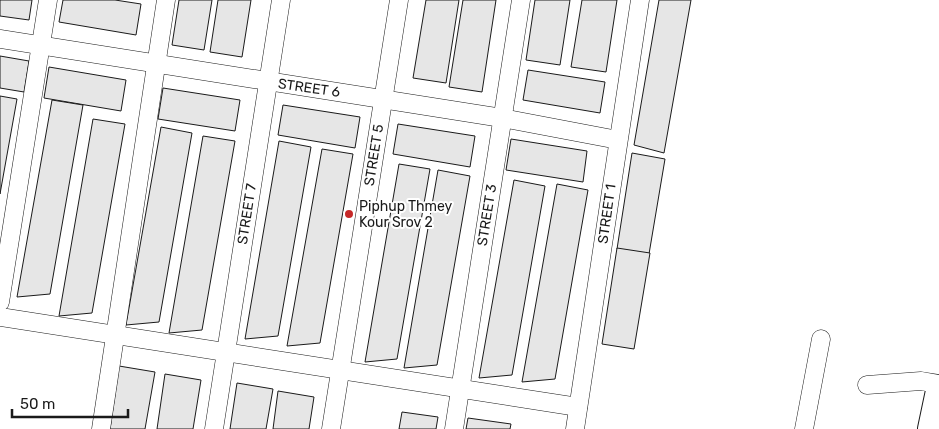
<svg xmlns="http://www.w3.org/2000/svg" width="939" height="429" font-family="Rubik,sans-serif">
<style>
.building{fill:#e6e6e6;stroke:#1a1a1a}
.lines{fill:none;stroke-linecap:round;stroke-linejoin:round}
.minor-casing{stroke:#1a1a1a;stroke-width:19}
.highway-casing{stroke:#1a1a1a;stroke-width:28}
.minor{stroke:#fff;stroke-width:18}
.highway{stroke:#fff;stroke-width:26}
.poi-dot{fill:#c62828;stroke:#fff;stroke-width:2}
.labels{text-anchor:middle;dominant-baseline:central;stroke-width:4;stroke-linejoin:round;paint-order:stroke}
.street-label{font-size:14px;fill:#1a1a1a;stroke:#fff}
.poi-label{font-size:14px;fill:#1a1a1a;stroke:#fff;text-anchor:start}
</style>
<rect width="100%" height="100%" fill="#fff"/>
<g class="building">
<path d="M0,0H32L29,20L0,16Z"/>
<path d="M63,0H115L141,4L136,35L59,22Z"/>
<path d="M179,0H212L204,50L172,45Z"/>
<path d="M218,0H251L242,57L210,52Z"/>
<path d="M426,0H459L446,83L413,78Z"/>
<path d="M463,0H496L482,92L449,87Z"/>
<path d="M535,0H570L560,65L526,60Z"/>
<path d="M582,0H617L606,72L571,67Z"/>
<path d="M659,0H691L664,153L634,145Z"/>
<path d="M0,56L29,61L24,92L0,88Z"/>
<path d="M49,67L126,80L121,111L44,98Z"/>
<path d="M528,70L605,82L600,113L523,100Z"/>
<path d="M163,88L240,100L235,131L158,119Z"/>
<path d="M0,96L17,99L0,194Z"/>
<path d="M52,100L83,105L50,294L17,297Z"/>
<path d="M283,105L360,117L355,148L278,135Z"/>
<path d="M93,119L125,124L92,313L59,316Z"/>
<path d="M398,124L475,136L470,167L393,154Z"/>
<path d="M161,127L192,133L159,322L126,325Z"/>
<path d="M203,136L235,141L202,330L169,333Z"/>
<path d="M511,139L587,151L583,182L506,170Z"/>
<path d="M279,141L311,147L278,336L245,339Z"/>
<path d="M322,149L353,154L320,343L287,346Z"/>
<path d="M632,153L665,159L649,254L617,249Z"/>
<path d="M399,164L430,169L397,359L365,362Z"/>
<path d="M438,170L470,176L437,365L404,368Z"/>
<path d="M514,180L545,186L512,375L479,378Z"/>
<path d="M557,184L588,190L555,379L522,382Z"/>
<path d="M617,248L650,253L634,349L602,344Z"/>
<path d="M119,366L155,372L145,429H110Z"/>
<path d="M165,374L201,380L193,429H157Z"/>
<path d="M237,383L273,389L266,429H230Z"/>
<path d="M278,391L314,397L309,429H273Z"/>
<path d="M402,412L438,417L436,429H399Z"/>
<path d="M468,418L511,424L510,429H466Z"/>
</g>
<g class="lines">
<defs>
<g id="minor">
<path d="M0,39L502,118L618,140"/>
<path d="M0,302L48,0"/>
<path d="M0,317L578,407"/>
<path d="M867,385L921,381L939,384"/>
<path d="M101,429L166,0"/>
<path d="M214,429L281,0"/>
<path d="M331,429L399,0"/>
<path d="M454,429L521,0"/>
<path d="M575,429L640,0"/>
<path d="M804,429L821,339"/>
</g>
<path id="highway" d="M931,429L939,391"/>
</defs>
<use href="#minor" class="minor-casing"/>
<use href="#highway" class="highway-casing"/>
<use href="#minor" class="minor"/>
<use href="#highway" class="highway"/>
</g>
<circle class="poi-dot" cx="349" cy="214" r="5"/>
<g class="labels">
<g class="street-label">
<text transform="translate(309 88) rotate(8)">STREET 6</text>
<text transform="translate(374 155) rotate(-81)">STREET 5</text>
<text transform="translate(247 214) rotate(-81)">STREET 7</text>
<text transform="translate(607 214) rotate(-82)">STREET 1</text>
<text transform="translate(487 215) rotate(-81)">STREET 3</text>
</g>
<g class="poi-label">
<text x="359" y="206">Piphup Thmey<tspan x="359" dy="16">Kour Srov 2</tspan></text>
</g>
</g>
<path d="M12 409v8h116v-8" fill="none" stroke="#1a1a1a" stroke-width="2.5"/>
<text x="20" y="409" font-size="15" fill="#1a1a1a" stroke="#ffffff" stroke-width="4" paint-order="stroke">50 m</text>
</svg>
